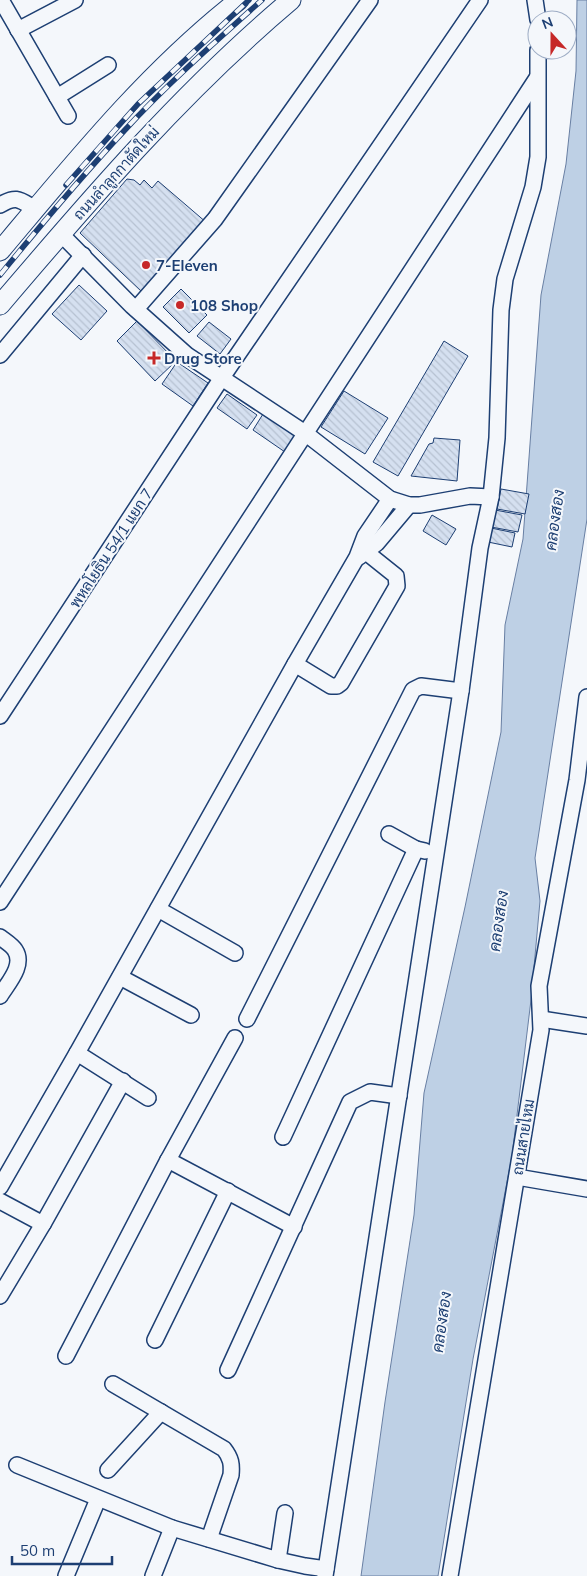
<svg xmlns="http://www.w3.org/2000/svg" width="587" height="1576" font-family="Mulish,Sarabun,sans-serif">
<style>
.water{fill:#bed0e5;stroke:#687fa3}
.building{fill:url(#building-back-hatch);stroke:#1d3f73}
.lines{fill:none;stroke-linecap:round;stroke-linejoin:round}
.minor-casing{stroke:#1d3f73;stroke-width:18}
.major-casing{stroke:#1d3f73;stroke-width:21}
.minor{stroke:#f4f7fb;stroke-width:15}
.major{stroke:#f4f7fb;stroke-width:19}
.rail-casing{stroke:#1d3f73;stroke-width:5.5}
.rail{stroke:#f4f7fb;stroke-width:4;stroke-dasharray:11;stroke-linecap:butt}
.poi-dot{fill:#c62828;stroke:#f4f7fb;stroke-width:2}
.labels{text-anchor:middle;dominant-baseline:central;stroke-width:4;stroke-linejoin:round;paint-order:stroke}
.street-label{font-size:15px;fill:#1d3f73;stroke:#f4f7fb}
.poi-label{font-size:15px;font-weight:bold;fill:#1d3f73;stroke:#f4f7fb;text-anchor:start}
.water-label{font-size:16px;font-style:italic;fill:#1d3f73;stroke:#f4f7fb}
</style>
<defs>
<pattern id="building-back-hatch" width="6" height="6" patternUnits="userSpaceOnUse" patternTransform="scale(1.25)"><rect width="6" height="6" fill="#d5e0f0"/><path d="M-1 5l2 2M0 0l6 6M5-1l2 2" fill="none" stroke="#b6c1d1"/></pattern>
</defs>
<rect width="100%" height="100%" fill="#f4f7fb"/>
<path class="water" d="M577,0H587V519L535,858L540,901L531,1000L512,1156L473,1359L438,1576H361L385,1402L414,1215L424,1093L465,907L501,732L505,625L523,539L541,295L566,164L576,71Z"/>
<g class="building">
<path d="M127,179L134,180L140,185L144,180L152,188L158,181L207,223L142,292L80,233Z"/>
<path d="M79,285L107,311L81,340L52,314Z"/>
<path d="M181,289L207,315L189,333L163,307Z"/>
<path d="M137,321L176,361L155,381L117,341Z"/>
<path d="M209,322L231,339L220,354L197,336Z"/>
<path d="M444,341L468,356L398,476L373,462Z"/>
<path d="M177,362L208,383L193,406L162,384Z"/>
<path d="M344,391L388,418L365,454L321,427Z"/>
<path d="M227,394L257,415L247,429L217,408Z"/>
<path d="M263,414L295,436L285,452L253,430Z"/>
<path d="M434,438L460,440L457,481L411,476L429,444L433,443Z"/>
<path d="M501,489L529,494L525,514L497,509Z"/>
<path d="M495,510L522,515L518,532L491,527Z"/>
<path d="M432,515L456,529L446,545L423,531Z"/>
<path d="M491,528L515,533L512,547L488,542Z"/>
</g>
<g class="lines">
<defs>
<g id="minor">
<path d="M1,0L68,116"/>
<path d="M535,0L538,20"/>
<path d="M18,30L75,0"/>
<path d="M57,97L108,65"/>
<path d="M0,205C17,195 20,200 35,209"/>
<path d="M61,234L132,306L187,355L305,433L390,499L409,505H420L470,496L491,497"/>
<path d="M136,309L215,219L370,0"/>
<path d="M0,355L83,255"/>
<path d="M359,557L377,543L409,505"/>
<path d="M295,664L331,686H337L341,683L397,586L396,576L361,548"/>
<path d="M0,716L221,379L480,0"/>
<path d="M389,834L416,849L425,851"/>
<path d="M0,902L537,78"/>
<path d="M158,909L235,953"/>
<path d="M0,937C5,941 12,945 15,950C25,965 8,983 0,996"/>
<path d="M120,977L191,1015"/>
<path d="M247,1019L413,690L421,686L461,691"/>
<path d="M541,1019L587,1026"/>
<path d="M77,1053L148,1098"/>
<path d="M283,1137L416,849"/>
<path d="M168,1160L294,1227"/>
<path d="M517,1177L587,1189"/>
<path d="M0,1187L77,1053L295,664L357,557L365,536L390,499"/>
<path d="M0,1201L43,1224"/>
<path d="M0,1296L43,1224L123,1081"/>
<path d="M155,1340L228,1191"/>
<path d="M66,1356L168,1160L235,1038"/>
<path d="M228,1370L350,1102L370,1092L399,1096"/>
<path d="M113,1384L224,1449C231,1458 232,1464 231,1475L209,1539"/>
<path d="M17,1465L172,1528L278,1560L305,1566L326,1569"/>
<path d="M108,1470L161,1412"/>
<path d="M278,1560L285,1513"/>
<path d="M66,1576L98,1499"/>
<path d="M153,1576L172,1528"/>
<path d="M325,1576L461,691L480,548L491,497L497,438L501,310L505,279L533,187L538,157V50"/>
<path d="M450,1576L541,1030L539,986L577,780L587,697"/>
</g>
<g id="major">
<path d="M0,251C74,163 148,71 239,0"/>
<path d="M0,305C91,198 183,91 291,0"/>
</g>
</defs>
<use href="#minor" class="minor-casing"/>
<use href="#major" class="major-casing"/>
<use href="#minor" class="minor"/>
<use href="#major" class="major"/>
<defs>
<g id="rail">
<path d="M66,185L138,104L249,0"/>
<path d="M0,275C40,226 81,177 124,131C167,84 215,42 262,0"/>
</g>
</defs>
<use href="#rail" class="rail-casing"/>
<use href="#rail" class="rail"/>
</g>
<g class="poi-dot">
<circle cx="146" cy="265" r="5"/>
<circle cx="180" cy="305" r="5"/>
<path d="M151.5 350.5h5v5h5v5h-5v5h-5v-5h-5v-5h5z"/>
</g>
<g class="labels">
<g class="street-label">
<text transform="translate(116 173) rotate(-48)">ถนนลำลูกกาตัดใหม่</text>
<text transform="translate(111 548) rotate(-57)">พหลโยธิน 54/1 แยก 7</text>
<text transform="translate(523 1137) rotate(-81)">ถนนสายไหม</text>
</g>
<g class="poi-label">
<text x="156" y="265">7-Eleven</text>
<text x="190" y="305">108 Shop</text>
<text x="164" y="358">Drug Store</text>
</g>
<g class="water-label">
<text transform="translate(554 520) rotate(-82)">คลองสอง</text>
<text transform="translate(498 921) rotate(-82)">คลองสอง</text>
<text transform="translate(441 1322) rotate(-82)">คลองสอง</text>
</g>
</g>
<g transform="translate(552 35) rotate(339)"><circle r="24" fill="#f4f7fb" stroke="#9eadc5"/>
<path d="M0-4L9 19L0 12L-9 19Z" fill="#c62828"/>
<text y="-8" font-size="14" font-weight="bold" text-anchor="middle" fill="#1d3f73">N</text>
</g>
<path d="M12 1556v8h100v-8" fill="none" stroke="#1d3f73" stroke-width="2.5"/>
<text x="20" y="1556" font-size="15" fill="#1d3f73" stroke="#f4f7fb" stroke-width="4" paint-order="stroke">50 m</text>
</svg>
